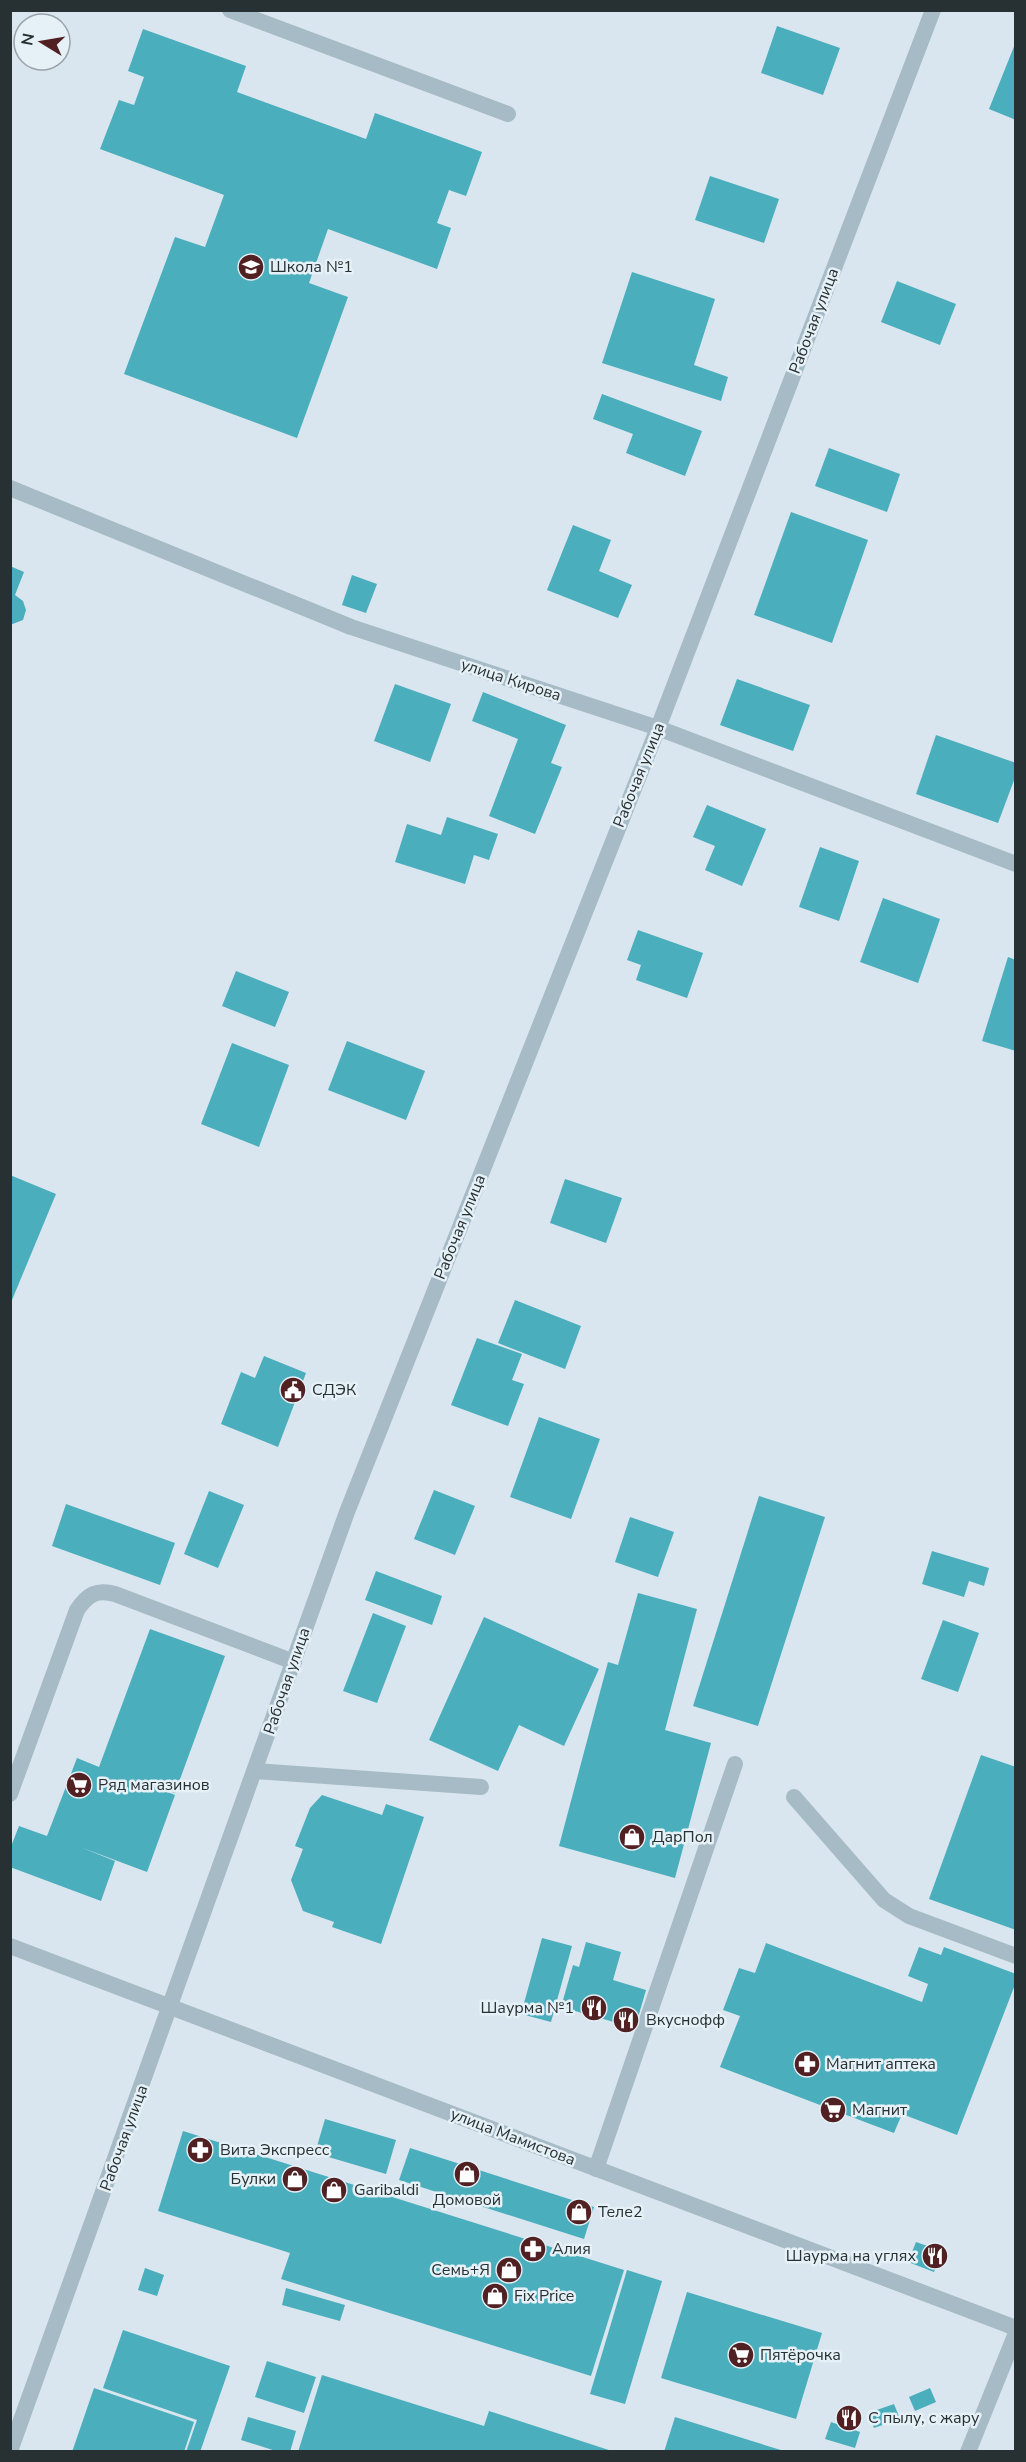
<svg xmlns="http://www.w3.org/2000/svg" width="1026" height="2462" font-family="'Nunito Sans',sans-serif">
<style>
.building{fill:#4aaebc}
.lines{fill:none;stroke-linecap:round;stroke-linejoin:round}
.service{stroke:#a7bbc6;stroke-width:16}
.minor{stroke:#a7bbc6;stroke-width:16}
.tertiary{stroke:#a7bbc6;stroke-width:16}
.labels{text-anchor:middle;dominant-baseline:central;stroke-width:5;stroke-linejoin:round;paint-order:stroke}
.poi-label{font-size:16px;fill:#273033;stroke:#e5f0f7;text-anchor:start}
.street-label{font-size:16px;fill:#273033;stroke:#e5f0f7}
</style>
<rect width="100%" height="100%" fill="#d9e6ef"/>
<g class="building">
<path d="M777,26L840,48L823,95L761,73Z"/>
<path d="M143,29L246,66L237,92L366,139L375,113L482,152L466,196L449,190L437,223L451,228L437,269L328,229L309,283L348,297L297,438L124,374L175,237L205,247L224,195L100,149L119,100L134,105L144,77L128,71Z"/>
<path d="M1015,44H1016V120L989,109Z"/>
<path d="M710,176L779,199L764,243L695,220Z"/>
<path d="M632,272L715,299L694,365L728,377L721,401L602,363Z"/>
<path d="M897,281L956,304L940,345L881,322Z"/>
<path d="M602,394L702,431L685,476L626,453L633,434L593,419Z"/>
<path d="M829,448L900,474L887,512L815,486Z"/>
<path d="M791,512L868,540L832,643L754,615Z"/>
<path d="M573,525L611,540L599,571L632,585L618,618L547,590Z"/>
<path d="M10,566L24,572L15,595L23,601L26,610L23,620L10,625Z"/>
<path d="M352,575L377,584L366,613L342,605Z"/>
<path d="M737,679L810,705L793,751L720,725Z"/>
<path d="M395,684L451,704L430,762L374,741Z"/>
<path d="M483,692L566,725L551,763L562,767L535,834L489,816L518,739L472,721Z"/>
<path d="M936,735L1016,763V775L998,823L916,794Z"/>
<path d="M707,805L766,829L742,886L705,870L715,846L693,837Z"/>
<path d="M447,817L498,834L489,860L474,855L465,884L395,862L407,824L441,835Z"/>
<path d="M820,847L859,861L839,921L799,907Z"/>
<path d="M883,898L940,919L918,983L860,962Z"/>
<path d="M638,930L703,953L687,998L636,980L641,965L627,960Z"/>
<path d="M1008,957L1016,960V1051L982,1041Z"/>
<path d="M236,971L289,992L275,1027L222,1006Z"/>
<path d="M347,1041L425,1071L406,1120L328,1090Z"/>
<path d="M232,1043L289,1065L259,1147L201,1124Z"/>
<path d="M10,1175L56,1194L12,1300H10Z"/>
<path d="M565,1179L622,1198L606,1243L550,1223Z"/>
<path d="M515,1300L581,1326L565,1369L498,1343Z"/>
<path d="M477,1338L522,1354L512,1380L524,1384L508,1426L451,1405Z"/>
<path d="M264,1356L306,1373L278,1447L221,1424L241,1372L255,1378Z"/>
<path d="M539,1417L600,1439L571,1519L510,1497Z"/>
<path d="M434,1490L475,1506L455,1555L414,1539Z"/>
<path d="M209,1491L244,1505L218,1568L184,1554Z"/>
<path d="M759,1496L825,1517L758,1726L693,1706Z"/>
<path d="M66,1504L175,1543L160,1585L52,1546Z"/>
<path d="M630,1517L674,1532L658,1577L615,1562Z"/>
<path d="M932,1551L989,1568L984,1586L969,1581L964,1597L922,1584Z"/>
<path d="M376,1571L442,1596L432,1625L365,1600Z"/>
<path d="M638,1593L697,1609L665,1730L711,1743L675,1878L559,1846L608,1662L618,1665Z"/>
<path d="M373,1613L406,1626L377,1703L343,1691Z"/>
<path d="M484,1617L599,1669L564,1746L519,1725L498,1771L429,1740Z"/>
<path d="M943,1620L979,1633L958,1692L921,1679Z"/>
<path d="M150,1629L225,1656L175,1793L131,1778L175,1795L147,1872L80,1847L115,1861L101,1901L10,1867V1849L19,1826L47,1836L77,1758L99,1767Z"/>
<path d="M981,1755L1016,1767V1930L929,1899Z"/>
<path d="M322,1795L382,1815L386,1804L424,1817L381,1944L332,1927L334,1922L303,1911L291,1880L303,1849L295,1846L310,1808Z"/>
<path d="M542,1938L572,1946L551,2022L521,2014Z"/>
<path d="M586,1942L621,1952L613,1980L646,1990L635,2028L561,2007L573,1965L579,1967Z"/>
<path d="M766,1943L922,2002L928,1984L908,1976L919,1947L941,1955L944,1947L1016,1974V1982L957,2135L902,2114L894,2133L720,2067L740,2016L723,2010L739,1968L755,1973Z"/>
<path d="M325,2119L396,2140L386,2174L315,2153Z"/>
<path d="M183,2131L624,2270L591,2376L281,2279L290,2253L158,2211Z"/>
<path d="M410,2148L594,2207L584,2239L399,2180Z"/>
<path d="M916,2242L942,2251L934,2272L908,2262Z"/>
<path d="M145,2268L164,2275L157,2296L138,2290Z"/>
<path d="M627,2270L662,2281L625,2404L590,2394Z"/>
<path d="M286,2288L345,2305L340,2321L282,2305Z"/>
<path d="M687,2292L822,2333L796,2419L661,2378Z"/>
<path d="M123,2330L230,2366L200,2452H186L197,2420L103,2388Z"/>
<path d="M267,2361L316,2377L304,2413L255,2397Z"/>
<path d="M322,2375L484,2426L489,2411L615,2452H298Z"/>
<path d="M94,2388L194,2422L184,2452H72Z"/>
<path d="M930,2388L936,2402L915,2411L909,2397Z"/>
<path d="M894,2404L900,2419L874,2428L868,2413Z"/>
<path d="M248,2417L296,2431L290,2452H279L241,2440Z"/>
<path d="M675,2417L784,2451V2452H664Z"/>
<path d="M831,2422L860,2432L855,2448L825,2439Z"/>
</g>
<g class="lines">
<g class="service">
<path d="M230,10L508,114"/>
<path d="M255,1771L481,1787"/>
<path d="M10,1794L77,1610C88,1594 97,1589 115,1594L294,1662"/>
<path d="M794,1797L884,1900L909,1916L1016,1956"/>
<path d="M596,2169L735,1764"/>
</g>
<g class="minor">
<path d="M10,488L351,627L658,728L1016,864"/>
<path d="M10,2451L347,1512L658,728L933,10"/>
<path d="M968,2452L1016,2333"/>
</g>
<path class="tertiary" d="M10,1946L1016,2328"/>
</g>
<defs>
<symbol id="school-disc" viewBox="-11 -11 22 22"><circle r="9.5" fill="#512022" stroke="#e5f0f7"/><path d="M0-5L7-2L0 1L-7-2ZM-4 1L0 2.5L4 1V4Q0 6-4 4Z" fill="#fff"/></symbol>
<symbol id="civic-disc" viewBox="-11 -11 22 22"><circle r="9.5" fill="#512022" stroke="#e5f0f7"/><path d="M-.6-6.5H3V-4.5H.6V-3L4-1V1h2V6H-6V1h2V-1L-.6-3ZM-1.2 2.5V6h2.4V2.5Z" fill="#fff"/></symbol>
<symbol id="supermarket-disc" viewBox="-11 -11 22 22"><circle r="9.5" fill="#512022" stroke="#e5f0f7"/><path d="M-6-5.5h2.5l.6 2H6L4.5 2H-2.5L-4.4-4H-6ZM-1.5 3.2a1.3 1.3 0 1 0 .1 0ZM3 3.2a1.3 1.3 0 1 0 .1 0Z" fill="#fff"/></symbol>
<symbol id="shop-disc" viewBox="-11 -11 22 22"><circle r="9.5" fill="#512022" stroke="#e5f0f7"/><path d="M-5-2.5h2.3a2.7 3.5 0 0 1 5.4 0H5L5.5 6h-11ZM-1.5-2.5h3a1.5 2.3 0 0 0-3 0Z" fill="#fff"/></symbol>
<symbol id="restaurant-disc" viewBox="-11 -11 22 22"><circle r="9.5" fill="#512022" stroke="#e5f0f7"/><path d="M-5-6h1v4h1v-4h1v4h1v-4h1v5L-1.5 .5V6h-2V.5L-5-1ZM5-6V6H3V1.5H1.5Q1.5-4 5-6Z" fill="#fff"/></symbol>
<symbol id="pharmacy-disc" viewBox="-11 -11 22 22"><circle r="9.5" fill="#512022" stroke="#e5f0f7"/><path d="M-2-6h4v4h4v4h-4v4h-4v-4h-4v-4h4Z" fill="#fff"/></symbol>
</defs>
<g fill-rule="evenodd">
<use href="#school-disc" x="236" y="252" width="30" height="30"/>
<use href="#civic-disc" x="278" y="1375" width="30" height="30"/>
<use href="#supermarket-disc" x="64" y="1770" width="30" height="30"/>
<use href="#shop-disc" x="617" y="1822" width="30" height="30"/>
<use href="#restaurant-disc" x="579" y="1993" width="30" height="30"/>
<use href="#restaurant-disc" x="611" y="2005" width="30" height="30"/>
<use href="#pharmacy-disc" x="792" y="2049" width="30" height="30"/>
<use href="#supermarket-disc" x="818" y="2095" width="30" height="30"/>
<use href="#pharmacy-disc" x="185" y="2135" width="30" height="30"/>
<use href="#shop-disc" x="452" y="2159" width="30" height="30"/>
<use href="#shop-disc" x="280" y="2164" width="30" height="30"/>
<use href="#shop-disc" x="319" y="2175" width="30" height="30"/>
<use href="#shop-disc" x="564" y="2197" width="30" height="30"/>
<use href="#pharmacy-disc" x="518" y="2234" width="30" height="30"/>
<use href="#restaurant-disc" x="920" y="2241" width="30" height="30"/>
<use href="#shop-disc" x="494" y="2255" width="30" height="30"/>
<use href="#shop-disc" x="480" y="2281" width="30" height="30"/>
<use href="#supermarket-disc" x="726" y="2340" width="30" height="30"/>
<use href="#restaurant-disc" x="834" y="2403" width="30" height="30"/>
</g>
<g class="labels">
<g class="poi-label">
<text x="270" y="267">Школа №1</text>
<text x="312" y="1390">СДЭК</text>
<text x="98" y="1785">Ряд магазинов</text>
<text x="652" y="1837">ДарПол</text>
<text x="574" y="2008" text-anchor="end">Шаурма №1</text>
<text x="646" y="2020">Вкуснофф</text>
<text x="826" y="2064">Магнит аптека</text>
<text x="852" y="2110">Магнит</text>
<text x="220" y="2150">Вита Экспресс</text>
<text x="276" y="2179" text-anchor="end">Булки</text>
<text x="354" y="2190">Garibaldi</text>
<text x="467" y="2200" text-anchor="middle">Домовой</text>
<text x="598" y="2212">Теле2</text>
<text x="552" y="2249">Алия</text>
<text x="916" y="2256" text-anchor="end">Шаурма на углях</text>
<text x="490" y="2270" text-anchor="end">Семь+Я</text>
<text x="514" y="2296">Fix Price</text>
<text x="760" y="2355">Пятёрочка</text>
<text x="868" y="2418">С пылу, с жару</text>
</g>
<g class="street-label">
<text transform="translate(814 321) rotate(-69)">Рабочая улица</text>
<text transform="translate(511 680) rotate(18)">улица Кирова</text>
<text transform="translate(639 775) rotate(-68)">Рабочая улица</text>
<text transform="translate(460 1227) rotate(-68)">Рабочая улица</text>
<text transform="translate(287 1681) rotate(-71)">Рабочая улица</text>
<text transform="translate(513 2137) rotate(21)">улица Мамистова</text>
<text transform="translate(124 2138) rotate(-70)">Рабочая улица</text>
</g>
</g>
<rect width="1026" height="2462" fill="none" stroke="#273033" stroke-width="24"/>
<g transform="translate(42 42) rotate(281)"><circle r="28" fill="#e5f0f7" stroke="#99a3a9" stroke-width="1.5"/>
<path d="M0-4.5L10 22L0 15L-10 22Z" fill="#512022"/>
<text y="-9" font-size="16" font-weight="bold" text-anchor="middle" fill="#273033">N</text>
</g>
</svg>
